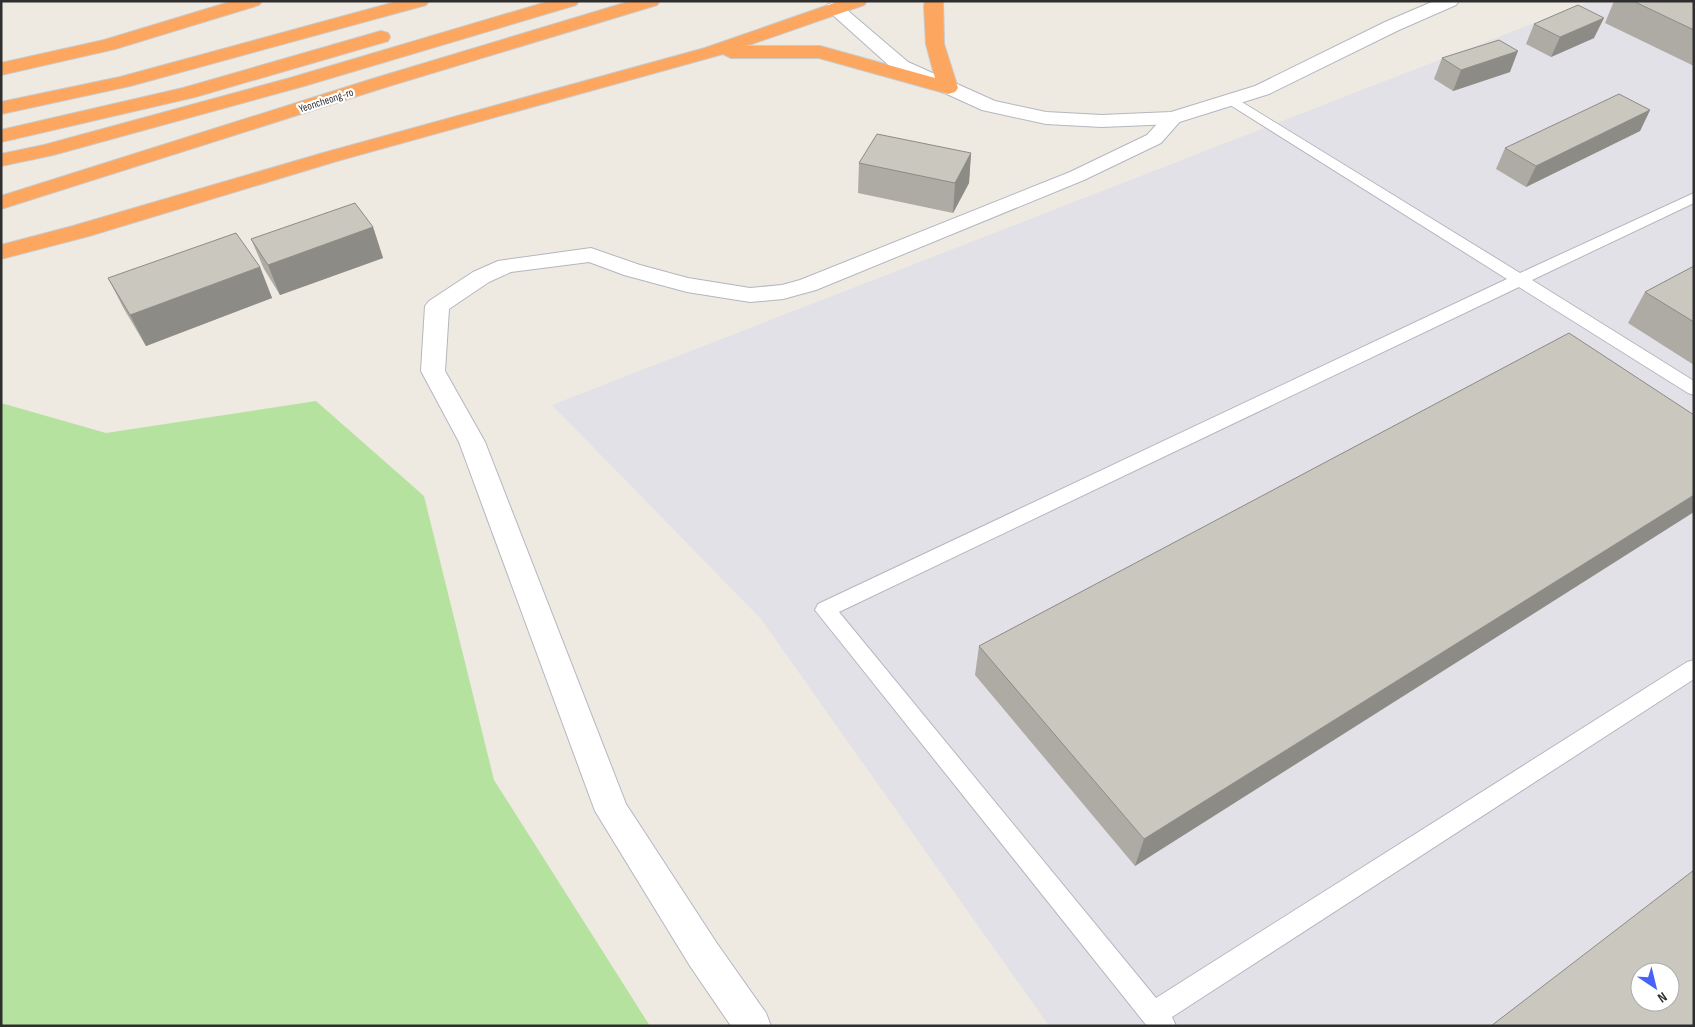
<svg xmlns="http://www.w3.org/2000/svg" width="1695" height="1027" font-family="'Sofia Sans Condensed',sans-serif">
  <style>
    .industrial { fill: #e3e1e8; fill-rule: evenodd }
    .green { fill: #b5e39f }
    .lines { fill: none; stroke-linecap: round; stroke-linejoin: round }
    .lane-casing { stroke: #b4b7c0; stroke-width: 2 }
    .street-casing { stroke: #b4b7c0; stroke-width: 2 }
    .secondary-casing { stroke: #b4b7c0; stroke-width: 2 }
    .highway-casing { stroke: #c9c9c9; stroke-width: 2 }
    .lane { fill: #fff; fill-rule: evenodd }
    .street { fill: #fff; fill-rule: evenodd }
    .secondary { fill: #fff; fill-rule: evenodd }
    .highway { fill: #fca65f; fill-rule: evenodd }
    .wall { fill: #aeaba4 }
    .shaded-wall { fill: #8d8b86 }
    .building { fill: #cac7bf; stroke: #8d8b86; fill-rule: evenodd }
    .labels { text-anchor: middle; stroke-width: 4.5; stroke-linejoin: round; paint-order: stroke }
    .far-street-label { font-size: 11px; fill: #2e2e2e; stroke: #fff }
  </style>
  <rect width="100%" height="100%" fill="#eee9e1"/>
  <path class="industrial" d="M1591,1H1694V1026H1049L761,619L552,405ZM1640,972H1670V1002H1640Z"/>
  <polygon class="green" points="316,401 424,496 494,780 650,1026 1,1026 1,403 106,433"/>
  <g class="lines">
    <g class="lane-casing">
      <polygon id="lane" points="1232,96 1520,273 1694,193 1694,203 1532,280 1694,381 1694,395 1688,393 1519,287 839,612 1156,998 1687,662 1694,660 1694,679 1172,1017 1176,1026 1147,1026 815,610 818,604 1507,279 1227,103 1225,100 1227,97"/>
    </g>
    <g class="street-casing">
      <polygon id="street" points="1173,112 1180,114 1183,118 1161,143 1084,180 816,290 783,299 750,302 687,292 624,275 589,262 511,272 489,282 449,309 445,371 485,442 626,804 716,942 766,1013 771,1026 731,1026 690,966 595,811 459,442 421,371 425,306 429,301 473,272 498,261 591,248 640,265 688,278 750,288 782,285 800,280 1070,172 1147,135 1166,114"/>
    </g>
    <g class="secondary-casing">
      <polygon id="secondary" points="1434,1 1459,1 1456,5 1399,30 1269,94 1173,124 1102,127 1046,124 982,110 894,70 825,8 828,4 834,3 840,4 908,62 995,101 1046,112 1102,115 1171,112 1255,86 1385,22"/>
    </g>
    <g class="highway-casing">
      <g id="highway">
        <polygon points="233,1 262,1 259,5 115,49 1,75 1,63 104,40"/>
        <polygon points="399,1 429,1 426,5 130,86 1,114 1,102 120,77"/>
        <polygon points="550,1 579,1 576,5 304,86 53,155 1,166 1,154 44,145 290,78"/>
        <polygon points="631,1 660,1 657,5 386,87 1,209 1,196 372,79"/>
        <polygon points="840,1 867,1 864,5 746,46 820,46 935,78 926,44 924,6 925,1 943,1 944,44 958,88 955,92 948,94 941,92 819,58 731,58 723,54 337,161 89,236 1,259 1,245 73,226 323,153 705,48"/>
        <polygon points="381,31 388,33 390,37 388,41 195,97 1,142 1,130 183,88"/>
      </g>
    </g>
    <use href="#lane" class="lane"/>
    <use href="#street" class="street"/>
    <use href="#secondary" class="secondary"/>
    <use href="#highway" class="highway"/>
  </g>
  <g class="wall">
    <polygon points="1614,1 1694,1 1694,66 1605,23"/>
    <polygon points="1534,24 1594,38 1551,57 1526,44"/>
    <polygon points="1442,58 1510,72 1453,91 1434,79"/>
    <polygon points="1650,110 1640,131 1526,187 1496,169 1505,148"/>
    <polygon points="971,153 969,183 953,213 858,193 859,163"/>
    <polygon points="373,227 383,258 280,295 264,269 251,239"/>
    <polygon points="1694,266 1694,365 1628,323 1645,292"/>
    <polygon points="260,267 272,298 146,346 124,309 108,278"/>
    <polygon points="1694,415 1135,866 975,675 979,646"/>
  </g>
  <g class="shaded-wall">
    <polygon points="1604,18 1594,38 1551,57 1560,37"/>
    <polygon points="1518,51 1510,72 1453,91 1461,70"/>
    <polygon points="1650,110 1640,131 1526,187 1536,166"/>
    <polygon points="971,153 969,183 953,213 955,183"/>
    <polygon points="373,227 383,258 280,295 268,265"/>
    <polygon points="260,267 272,298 146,346 130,315"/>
    <polygon points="1694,495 1694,512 1135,866 1144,839"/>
  </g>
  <g class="building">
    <polygon points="1633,1 1694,1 1694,30"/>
    <polygon points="1578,5 1604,18 1560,37 1534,24"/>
    <polygon points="1499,40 1518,51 1461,70 1442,58"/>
    <polygon points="1619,94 1650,110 1536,166 1505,148"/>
    <polygon points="877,134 971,153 955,183 859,163"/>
    <polygon points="355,203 373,227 268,265 251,239"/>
    <polygon points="236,233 260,267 130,315 108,278"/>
    <polygon points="1694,266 1694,322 1645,292"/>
    <polygon points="1569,333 1694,415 1694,495 1144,839 979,646"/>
    <path d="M1694,870V1026H1491ZM1640,972H1670V1002H1640Z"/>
  </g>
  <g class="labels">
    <g class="far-street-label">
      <text transform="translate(326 100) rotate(-18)" y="4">Yeoncheong-ro</text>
    </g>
  </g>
  <rect width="1695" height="1027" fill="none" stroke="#2e2e2e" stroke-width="5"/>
  <g transform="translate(1655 987) rotate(145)"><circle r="24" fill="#ffffff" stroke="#ababab"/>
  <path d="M0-4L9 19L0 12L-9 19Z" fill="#4563f7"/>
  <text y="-8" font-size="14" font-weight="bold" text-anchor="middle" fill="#2e2e2e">N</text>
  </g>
</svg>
